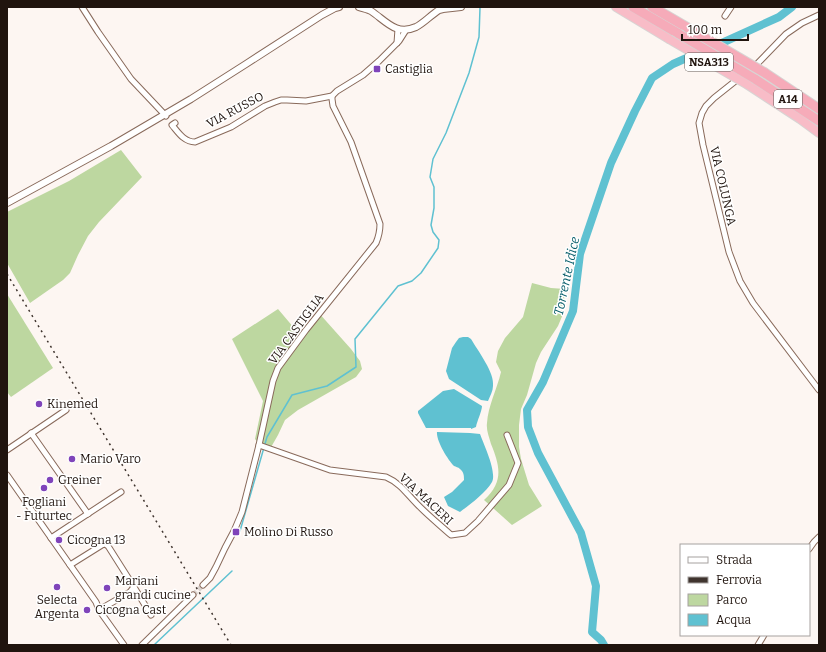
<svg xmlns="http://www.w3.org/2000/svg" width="826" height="652" font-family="Bitter,serif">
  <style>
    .green { fill: #bdd7a0 }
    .water { fill: #5fc1d1 }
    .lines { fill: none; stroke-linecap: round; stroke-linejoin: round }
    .stream { stroke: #5fc1d1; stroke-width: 1.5 }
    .river { stroke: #5fc1d1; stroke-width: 8 }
    .minor-tunnel { stroke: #dcd4d0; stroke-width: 5; stroke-dasharray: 5 2.5; stroke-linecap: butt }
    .minor-casing { stroke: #896a5b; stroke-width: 7 }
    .tertiary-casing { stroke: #896a5b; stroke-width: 8 }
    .trunk-casing { stroke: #d7d5d4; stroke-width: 10 }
    .motorway-casing { stroke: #d7d5d4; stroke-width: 11 }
    .minor { stroke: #fff; stroke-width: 5 }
    .tertiary { stroke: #fff; stroke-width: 6 }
    .trunk { stroke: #f8bcc7; stroke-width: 8 }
    .motorway { stroke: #f6abb9; stroke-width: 9 }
    .rail { stroke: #3f342e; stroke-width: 1.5; stroke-dasharray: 2 4; stroke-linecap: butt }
    .trunk-bridge-casing { stroke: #d7d5d4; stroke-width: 10; stroke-linecap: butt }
    .motorway-bridge-casing { stroke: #d7d5d4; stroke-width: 11; stroke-linecap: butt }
    .trunk-bridge { stroke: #f8bcc7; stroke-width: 8 }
    .motorway-bridge { stroke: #f6abb9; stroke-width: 9 }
    .poi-dot { fill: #7f44ba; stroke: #fff; stroke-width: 1.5 }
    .labels { text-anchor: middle; stroke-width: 3; stroke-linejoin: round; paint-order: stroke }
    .shield { fill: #fff; stroke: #635a56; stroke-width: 1 }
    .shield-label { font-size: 11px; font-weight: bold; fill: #20140e }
    .poi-label { font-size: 12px; fill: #20140e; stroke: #fff; text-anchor: start }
    .street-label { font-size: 12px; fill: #20140e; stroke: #fff }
    .water-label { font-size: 13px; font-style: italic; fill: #0b606c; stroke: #fff }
  </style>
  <rect width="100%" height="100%" fill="#fdf6f2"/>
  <g class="green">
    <polygon points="121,150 142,177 99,222 88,236 78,255 70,273 63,280 30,303 7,263 7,212 69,181"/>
    <path d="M532,283L551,288L565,289L563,314L558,326L541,352L536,363L527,395L521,409L519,425V447L521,459L529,485L542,506L512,525L484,500C504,482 500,466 491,444C489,437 486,430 487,423C488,406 497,389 501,372L496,362L498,351L505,338L523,317Z"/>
    <polygon points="7,294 53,368 11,397 7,392"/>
    <polygon points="278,309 300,335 318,312 351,349 360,361 362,369 356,377 298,410 285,420 278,435 270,449 261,446 255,439 263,401 232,339"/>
  </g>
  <g class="water">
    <path d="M463,337H468L471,339C478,351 495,373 493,386C493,391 490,396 488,401L481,400L478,398L449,379L446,371L452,348L456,342L459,338Z"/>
    <path d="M454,389L482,406C482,411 477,421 476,427L471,429V428H426L418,413V411L443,391Z"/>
    <path d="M437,432L470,433L480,434C484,445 497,472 492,482C486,493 469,505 460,512L448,506L444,497L452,492L464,480C464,476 464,472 460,469C458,467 456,467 454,466C448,460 436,441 437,432Z"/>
  </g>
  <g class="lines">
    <g class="stream">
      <polyline points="240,531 267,437 292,395 327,386 356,367 355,339 398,286 412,281 421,273 438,248 439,240 433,232 431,225 434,208 434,187 430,177 433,159 446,133 469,73 479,37 480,8"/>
      <polyline points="154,645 232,571"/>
    </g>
    <g class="river">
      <polyline points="713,47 779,17 792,7"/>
      <polyline points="604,645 601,640 592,632 596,586 581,533 538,453 528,427 527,410 543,382 573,311 580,254 611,163 635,111 652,78 673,64 700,52"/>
    </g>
    <polyline class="minor-tunnel" points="193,595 203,585"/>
    <g class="minor-casing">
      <g id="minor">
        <polyline points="82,7 98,32 131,79 166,116"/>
        <polyline points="819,15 802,23 786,34 758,63 714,98 706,106 702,113 699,123 703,145 729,252 740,281 753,303 819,390"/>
        <polyline points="725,16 731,7"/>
        <polyline points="397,43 398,29"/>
        <path d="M175,123L172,125C178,132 184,142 195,142L231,127L265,106L275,102L281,100H287L306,101L332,96L337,91L363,75L379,61L399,41L406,30"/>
        <polyline points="31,433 88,514"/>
        <path d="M259,445L330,470L386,477C402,484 408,496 421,508C430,517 441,526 451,535L465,533L478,521L509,485L518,463L507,435"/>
        <polyline points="7,450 66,410"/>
        <polyline points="7,475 96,602 99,610 124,645"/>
        <polyline points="51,538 121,492"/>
        <polyline points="809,549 814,542 819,537"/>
        <polyline points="70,565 102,545 105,544 108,546 134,587 130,592 99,610"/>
        <path d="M203,585L210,578L216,567L225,548L234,531L242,512L259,445L273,381L278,368L306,330L376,243C379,236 380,232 380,224L351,142L333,106L332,99V96"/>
        <polyline points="134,587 151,615"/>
        <polyline points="142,645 193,595"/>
        <polyline points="758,645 764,635"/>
      </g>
    </g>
    <g class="tertiary-casing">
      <g id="tertiary">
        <path d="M359,7C363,8 367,9 371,11C386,21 396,36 416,27C424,23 431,15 439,10L443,9L461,7"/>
        <polyline points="7,203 111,146 191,99 246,64 322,15 335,8 339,7"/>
      </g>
    </g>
    <g class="trunk-casing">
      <g id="trunk">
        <polyline points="616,7 669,39"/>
        <polyline points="748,85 800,119 819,133"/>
      </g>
    </g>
    <g class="motorway-casing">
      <g id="motorway">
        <polyline points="633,7 679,34"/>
        <polyline points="652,7 688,28"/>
        <polyline points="765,73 819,109"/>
        <polyline points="755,79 819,121"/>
      </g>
    </g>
    <use href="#minor" class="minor"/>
    <use href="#tertiary" class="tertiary"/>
    <use href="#trunk" class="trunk"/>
    <use href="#motorway" class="motorway"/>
    <polyline class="rail" points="7,274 231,645"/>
    <g class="trunk-bridge-casing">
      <polyline id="trunk-bridge" points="669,39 748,85"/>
    </g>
    <g class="motorway-bridge-casing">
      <g id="motorway-bridge">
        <polyline points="688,28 765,73"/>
        <polyline points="679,34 755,79"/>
      </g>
    </g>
    <use href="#trunk-bridge" class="trunk-bridge"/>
    <use href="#motorway-bridge" class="motorway-bridge"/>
  </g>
  <g class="poi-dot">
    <rect x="373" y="65" width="8" height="8" rx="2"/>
    <circle cx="39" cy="404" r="4"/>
    <circle cx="72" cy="459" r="4"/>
    <circle cx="50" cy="480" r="4"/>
    <circle cx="44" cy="488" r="4"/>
    <rect x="232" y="528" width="8" height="8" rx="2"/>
    <circle cx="59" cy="540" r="4"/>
    <circle cx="57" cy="587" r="4"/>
    <circle cx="107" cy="588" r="4"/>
    <circle cx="87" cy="610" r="4"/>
  </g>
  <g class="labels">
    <g class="shield">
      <rect x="685" y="53" width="48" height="18" rx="3"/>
      <rect x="774" y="90" width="28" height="18" rx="3"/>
    </g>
    <g class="shield-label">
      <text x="709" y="66">NSA313</text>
      <text x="788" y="103">A14</text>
    </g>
    <g class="poi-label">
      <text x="385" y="73">Castiglia</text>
      <text x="47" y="408">Kinemed</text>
      <text x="80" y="463">Mario Varo</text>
      <text x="58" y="484">Greiner</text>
      <text x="44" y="506" text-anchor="middle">Fogliani<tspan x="44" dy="14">- Futurtec</tspan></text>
      <text x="244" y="536">Molino Di Russo</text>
      <text x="67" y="544">Cicogna 13</text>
      <text x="115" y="585">Mariani<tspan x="115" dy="14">grandi cucine</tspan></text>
      <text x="57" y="604" text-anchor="middle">Selecta<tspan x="57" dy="14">Argenta</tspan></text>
      <text x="95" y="614">Cicogna Cast</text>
    </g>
    <g class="street-label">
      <text transform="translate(235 110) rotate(-28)" y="4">VIA RUSSO</text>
      <text transform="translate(723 186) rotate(77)" y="4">VIA COLUNGA</text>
      <text transform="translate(296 329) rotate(-54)" y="4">VIA CASTIGLIA</text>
      <text transform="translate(426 499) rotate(43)" y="4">VIA MACERI</text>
    </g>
    <g class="water-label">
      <text transform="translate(566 276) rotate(-78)" y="5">Torrente Idice</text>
    </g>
  </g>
  <rect width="826" height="652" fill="none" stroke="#20140e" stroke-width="16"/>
  <rect x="680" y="544" width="130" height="92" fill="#ffffff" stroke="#a6a19f"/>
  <rect x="688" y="557" width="20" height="6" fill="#ffffff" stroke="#a6a19f"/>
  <text x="716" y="564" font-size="12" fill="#20140e">Strada</text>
  <rect x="688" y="577" width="20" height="6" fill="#3f342e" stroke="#a6a19f"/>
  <text x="716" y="584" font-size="12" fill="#20140e">Ferrovia</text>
  <rect x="688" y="594" width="20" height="12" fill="#bdd7a0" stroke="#a6a19f"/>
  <text x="716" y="604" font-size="12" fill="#20140e">Parco</text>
  <rect x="688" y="614" width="20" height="12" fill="#5fc1d1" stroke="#a6a19f"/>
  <text x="716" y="624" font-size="12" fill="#20140e">Acqua</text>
  <path d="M682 34v6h66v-6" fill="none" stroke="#20140e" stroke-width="2"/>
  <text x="688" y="34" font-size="12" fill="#20140e" stroke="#ffffff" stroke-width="3" paint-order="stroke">100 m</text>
</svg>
